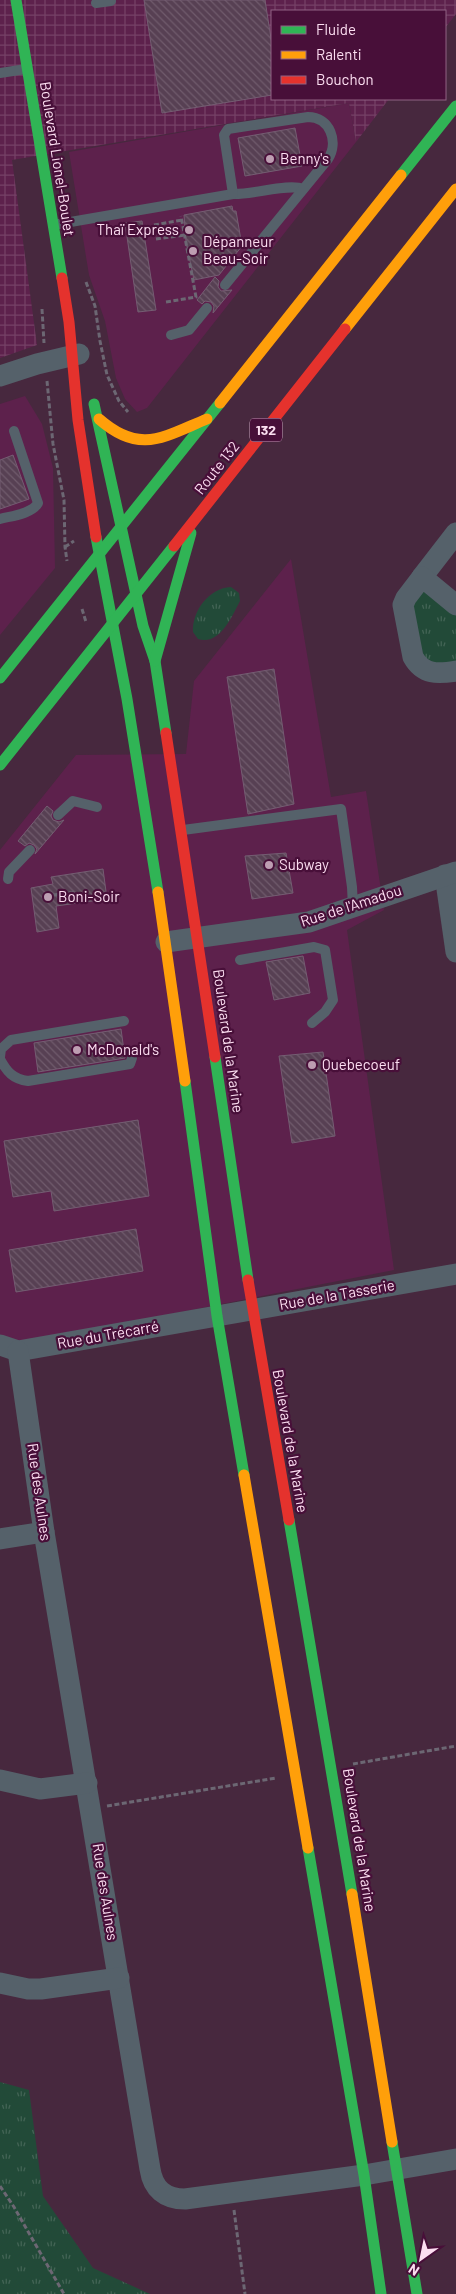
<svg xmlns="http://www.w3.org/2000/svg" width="456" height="2294" font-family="Barlow,sans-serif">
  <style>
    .built { fill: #5d214c }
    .industrial { fill: url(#industrial-grid) }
    .grass { fill: url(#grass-tufts) }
    .building { fill: url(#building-back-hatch); stroke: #745d72 }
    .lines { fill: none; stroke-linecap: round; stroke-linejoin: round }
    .path { stroke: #6c6773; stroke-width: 3; stroke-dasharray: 5 2.5; stroke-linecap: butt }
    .lane { stroke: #55616a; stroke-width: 10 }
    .street { stroke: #55616a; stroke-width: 21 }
    .fast { stroke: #30b455; stroke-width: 11 }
    .slow { stroke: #ff9f0a; stroke-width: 11 }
    .jam { stroke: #e5322d; stroke-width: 11 }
    .poi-dot { fill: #bd9eb2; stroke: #480f39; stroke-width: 2 }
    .labels { text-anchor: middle; stroke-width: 4.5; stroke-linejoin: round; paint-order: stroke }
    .shield { fill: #480f39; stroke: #c6a0ba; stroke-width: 1 }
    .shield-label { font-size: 14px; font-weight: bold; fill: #fcdef1 }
    .street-label { font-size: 15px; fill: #fcdef1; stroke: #480f39 }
    .poi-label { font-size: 15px; fill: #fcdef1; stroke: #480f39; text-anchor: start }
  </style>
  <defs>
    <pattern id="industrial-grid" width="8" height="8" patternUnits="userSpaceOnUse" patternTransform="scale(1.25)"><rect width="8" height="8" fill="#5d214c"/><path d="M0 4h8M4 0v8" fill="none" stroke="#754166"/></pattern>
    <pattern id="grass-tufts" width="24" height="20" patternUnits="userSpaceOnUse" patternTransform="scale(1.25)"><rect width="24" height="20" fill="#224a38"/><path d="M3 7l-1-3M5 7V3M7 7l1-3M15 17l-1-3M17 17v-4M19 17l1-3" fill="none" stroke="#436455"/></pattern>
    <pattern id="building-back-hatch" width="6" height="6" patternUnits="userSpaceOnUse" patternTransform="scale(1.25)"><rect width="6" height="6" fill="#574053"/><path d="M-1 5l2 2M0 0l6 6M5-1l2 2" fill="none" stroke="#705b6c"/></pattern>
  </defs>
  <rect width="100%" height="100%" fill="#47283e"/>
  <g class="built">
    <polygon points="349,103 356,142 147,408 137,412 125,399 116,378 105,321 89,275 69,152"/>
    <polygon points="25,396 42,424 53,468 55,568 0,635 0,404"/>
    <polygon points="291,559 331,797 366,791 384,910 347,930 394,1270 24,1343 0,1336 0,850 76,755 186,754 194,681"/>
  </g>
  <polygon class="industrial" points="0,0 456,0 456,14 445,28 445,11 272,11 272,99 389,99 356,142 349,103 12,160 37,345 0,358"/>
  <g class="grass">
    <polygon points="422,577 456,605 456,671 428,671 406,598"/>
    <path d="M231,587L239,593L240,601C232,616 220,646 198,639L193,632C192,611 209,588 231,587Z"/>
    <polygon points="0,2082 29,2090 43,2196 93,2268 150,2294 0,2294"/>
  </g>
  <g class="building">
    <polygon points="144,0 265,0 272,45 272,95 162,113"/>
    <polygon points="295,128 302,166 245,176 238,138"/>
    <polygon points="232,206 233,211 236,211 242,246 219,275 194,280 186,242 184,215"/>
    <polygon points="142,221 156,310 138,312 125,223"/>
    <polygon points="215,277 219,281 218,287 221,291 232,290 213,313 214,306 211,302 205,301 202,304 197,300"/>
    <polygon points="13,455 29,499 0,509 0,460"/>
    <polygon points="274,669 294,804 248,814 227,677"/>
    <polygon points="47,806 53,811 51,816 53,820 59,822 64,820 35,854 37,849 34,845 29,843 25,846 18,841"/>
    <polygon points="286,853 293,893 252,899 245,856"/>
    <polygon points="103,869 107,899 56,906 59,928 37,932 31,888 53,884 51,877"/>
    <polygon points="303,956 310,993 274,1000 266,962"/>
    <polygon points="121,1029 125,1058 38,1072 34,1043"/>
    <polygon points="323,1052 335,1136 292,1143 279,1056"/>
    <polygon points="138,1120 149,1196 54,1211 51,1191 13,1197 4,1141"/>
    <polygon points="136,1229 143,1271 16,1292 9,1250"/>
  </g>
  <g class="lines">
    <g class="path">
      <polyline points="154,225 182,220"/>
      <polyline points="156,239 185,235"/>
      <polyline points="86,282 95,306 100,341 107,375 119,401 128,412"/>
      <polyline points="166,302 196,297 181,216"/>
      <polyline points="42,309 44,343"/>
      <polyline points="47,381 53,444 64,500 65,547 67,561"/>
      <polyline points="65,547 74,541"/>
      <polyline points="82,609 86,622"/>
      <polyline points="54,895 76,892"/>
      <polyline points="353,1764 456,1746"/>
      <polyline points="107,1806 276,1778"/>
      <polyline points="0,2186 14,2207 64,2294"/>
      <polyline points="234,2210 245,2294"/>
    </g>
    <g class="lane">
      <polyline points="96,3 111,1"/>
      <polyline points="0,73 26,69"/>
      <path d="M53,225L233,194C252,195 289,183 303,189"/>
      <path d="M225,285L328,159C339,142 330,117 308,117L228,129L224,135L233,194"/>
      <polyline points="171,335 189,330 207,308"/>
      <path d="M0,519C11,516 32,514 38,503L14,431"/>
      <polyline points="58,815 73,801 97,807"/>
      <polyline points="183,830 341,809 352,887 353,907"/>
      <polyline points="8,879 9,872 30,850"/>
      <polyline points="240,960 314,947 325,950 333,1000 325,1012 312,1023"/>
      <polyline points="0,1057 1,1049 11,1040 124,1021"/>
      <path d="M0,1059C7,1072 13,1079 28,1081L130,1064L132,1058"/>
    </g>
    <g class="street">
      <polyline points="0,376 37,364 79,354"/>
      <polyline points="422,577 456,533"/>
      <path d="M456,605L422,577L406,598L403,605L413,657C423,675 438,674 456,671"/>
      <polyline points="445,875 456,952"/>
      <polyline points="166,942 309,922 456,872"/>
      <polyline points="0,1345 18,1351 456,1274"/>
      <path d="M18,1351L44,1532L150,2169C153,2189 165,2199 185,2199L364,2175L456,2159"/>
      <polyline points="0,1539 44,1532"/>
      <polyline points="0,1780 40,1789 87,1783"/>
      <polyline points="0,1983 28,1989 41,1989 119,1978"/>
    </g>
    <g class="fast">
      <polyline points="16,0 62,278"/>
      <polyline points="401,175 456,106"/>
      <polyline points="94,404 143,626 155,661 166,733"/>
      <polyline points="96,537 127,699 158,892"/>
      <polyline points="155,661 191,533"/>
      <polyline points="0,678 220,403"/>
      <polyline points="0,765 174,546"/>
      <polyline points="215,1057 248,1280"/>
      <polyline points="185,1081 217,1316 244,1475"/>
      <polyline points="289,1520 352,1894"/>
      <polyline points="308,1848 364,2175 381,2294"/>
      <polyline points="392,2142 417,2294"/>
    </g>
    <g class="slow">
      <polyline points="345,329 456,189"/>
      <polyline points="220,403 401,175"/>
      <path d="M99,419C140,455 163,437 207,419"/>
      <polyline points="158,892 185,1081"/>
      <polyline points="244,1475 308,1848"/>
      <polyline points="352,1894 392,2142"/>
    </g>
    <g class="jam">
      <polyline points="62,278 69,322 78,420 96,537"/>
      <polyline points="174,546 345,329"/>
      <polyline points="166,733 215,1057"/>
      <polyline points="248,1280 289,1520"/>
    </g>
  </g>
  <g class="poi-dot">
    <circle cx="270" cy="159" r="5"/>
    <circle cx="189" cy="230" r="5"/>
    <circle cx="193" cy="251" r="5"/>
    <circle cx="269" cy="865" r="5"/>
    <circle cx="48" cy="897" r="5"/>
    <circle cx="77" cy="1050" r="5"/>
    <circle cx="312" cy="1065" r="5"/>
  </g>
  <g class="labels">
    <rect class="shield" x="250" y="418.5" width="32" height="23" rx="4"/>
    <g class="shield-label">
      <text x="266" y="435">132</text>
    </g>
    <g class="street-label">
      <text transform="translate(57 159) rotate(81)" y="5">Boulevard Lionel-Boulet</text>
      <text transform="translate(217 468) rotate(-52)" y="5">Route 132</text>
      <text transform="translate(351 906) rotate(-18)" y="5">Rue de l'Amadou</text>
      <text transform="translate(228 1041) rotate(82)" y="5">Boulevard de la Marine</text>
      <text transform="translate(337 1295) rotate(-10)" y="5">Rue de la Tasserie</text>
      <text transform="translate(108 1335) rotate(-10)" y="5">Rue du Trécarré</text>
      <text transform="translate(290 1441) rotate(80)" y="5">Boulevard de la Marine</text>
      <text transform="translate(39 1492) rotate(82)" y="5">Rue des Aulnes</text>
      <text transform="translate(359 1840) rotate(81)" y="5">Boulevard de la Marine</text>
      <text transform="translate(105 1892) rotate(81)" y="5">Rue des Aulnes</text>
    </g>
    <g class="poi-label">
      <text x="280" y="164">Benny's</text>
      <text x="179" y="235" text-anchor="end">Thaï Express</text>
      <text x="203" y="247">Dépanneur<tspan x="203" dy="17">Beau-Soir</tspan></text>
      <text x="279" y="870">Subway</text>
      <text x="58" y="902">Boni-Soir</text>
      <text x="87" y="1055">McDonald's</text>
      <text x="322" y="1070">Quebecoeuf</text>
    </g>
  </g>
  <rect x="271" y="10" width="175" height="90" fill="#480f39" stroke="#906283"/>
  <rect x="281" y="26" width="25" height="8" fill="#30b455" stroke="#906283"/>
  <text x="316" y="35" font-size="15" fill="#fcdef1">Fluide</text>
  <rect x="281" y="51" width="25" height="8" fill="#ff9f0a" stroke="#906283"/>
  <text x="316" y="60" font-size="15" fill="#fcdef1">Ralenti</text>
  <rect x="281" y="76" width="25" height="8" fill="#e5322d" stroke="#906283"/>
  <text x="316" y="85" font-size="15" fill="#fcdef1">Bouchon</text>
  <g transform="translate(421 2259) rotate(213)" stroke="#480f39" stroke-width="4" paint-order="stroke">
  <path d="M0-4L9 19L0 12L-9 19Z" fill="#fcdef1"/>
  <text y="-8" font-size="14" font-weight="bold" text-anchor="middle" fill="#fcdef1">N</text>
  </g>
</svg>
